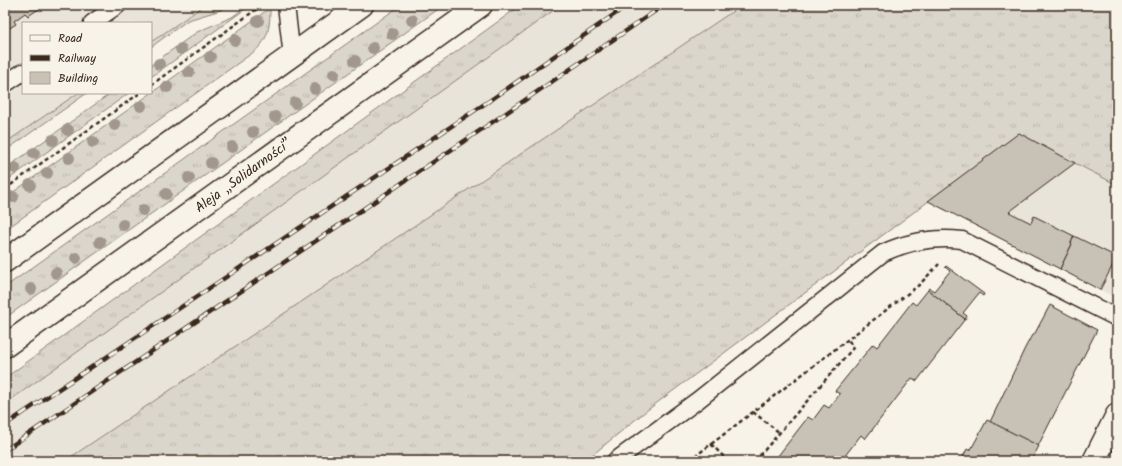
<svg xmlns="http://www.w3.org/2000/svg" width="1122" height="466" font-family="Kalam,sans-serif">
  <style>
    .built { fill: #e9e4d9 }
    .grass { fill: url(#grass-tufts); stroke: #8b8074 }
    .building { fill: #c8c1b6; stroke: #3b2a1e }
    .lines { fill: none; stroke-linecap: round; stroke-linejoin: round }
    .lane-casing { stroke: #3b2a1e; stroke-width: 19 }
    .secondary-casing { stroke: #3b2a1e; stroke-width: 25 }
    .path { stroke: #3b2a1e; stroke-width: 2.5; stroke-dasharray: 4 3; stroke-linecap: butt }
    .lane { stroke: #f7f3e8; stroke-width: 16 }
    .secondary { stroke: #f7f3e8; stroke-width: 22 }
    .rail-casing { stroke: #3b2a1e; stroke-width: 4.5 }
    .rail { stroke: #f7f3e8; stroke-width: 3; stroke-dasharray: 9; stroke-linecap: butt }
    .tree { fill: #a1978c }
    .labels { text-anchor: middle; stroke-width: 3; stroke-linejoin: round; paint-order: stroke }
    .street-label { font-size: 14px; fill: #3b2a1e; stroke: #f7f3e8 }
  </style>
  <defs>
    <pattern id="grass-tufts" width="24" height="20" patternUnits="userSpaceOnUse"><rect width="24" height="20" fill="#dbd6cb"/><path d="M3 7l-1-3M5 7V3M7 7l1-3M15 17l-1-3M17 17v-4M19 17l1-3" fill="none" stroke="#bdb8ae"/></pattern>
  </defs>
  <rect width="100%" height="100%" fill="#f7f3e8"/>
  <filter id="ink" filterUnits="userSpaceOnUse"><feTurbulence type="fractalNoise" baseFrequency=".025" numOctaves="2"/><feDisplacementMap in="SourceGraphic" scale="8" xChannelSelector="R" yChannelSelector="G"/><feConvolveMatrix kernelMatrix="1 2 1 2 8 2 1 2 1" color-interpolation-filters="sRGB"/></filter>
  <g filter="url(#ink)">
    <g class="built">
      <polygon points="5,5 205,5 151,42 151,23 23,23 23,93 77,93 5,143"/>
      <polygon points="561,5 742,5 65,461 5,461 5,404"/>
      <polygon points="1019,133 1117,185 1116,298 928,201"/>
    </g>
    <g class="grass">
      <polygon points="205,5 227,5 221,10 188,20 151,47 151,42"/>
      <polygon points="248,5 251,5 151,77 151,65 197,32 232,17"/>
      <polygon points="401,5 444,5 5,318 5,287"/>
      <polygon points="521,5 561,5 5,404 5,378"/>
      <polygon points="742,5 1117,5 1117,185 1019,134 646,411 585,461 65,461"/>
      <path d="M270,8C270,25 269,39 255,51L5,230V198Z"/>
      <polygon points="78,93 87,93 5,151 5,143"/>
      <polygon points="111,93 129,93 5,182 5,169"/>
    </g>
    <g class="building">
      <polygon points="5,5 45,5 28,16 25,13 14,21 16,24 5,31"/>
      <polygon points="1019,133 1075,163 1009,212 1031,223 1034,216 1074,236 1071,243 1072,244 1060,269 928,201"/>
      <polygon points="1074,236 1117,257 1100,290 1060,269 1072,244 1071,243"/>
      <polygon points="946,266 984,294 983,296 979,293 963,313 967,316 965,319 928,290 929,288 934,291 950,271 945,267"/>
      <polygon points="928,290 965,319 917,381 912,378 865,439 861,435 841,461 774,461 808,417 813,420 824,405 829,408 840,394 835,391 873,344 877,347 912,302 916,305"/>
      <polygon points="1050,305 1097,330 1038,446 990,422 1025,348 1032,335 1034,335"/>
      <polygon points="987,420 1039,446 1031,461 961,461 967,449 970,451"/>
    </g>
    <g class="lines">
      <g class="lane-casing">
        <g id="lane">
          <polyline points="286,5 292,57"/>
          <polyline points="92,23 118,5"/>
          <polyline points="5,84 23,72"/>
          <path d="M615,461L698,400L883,253C909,241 934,237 962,240L1117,318"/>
        </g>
      </g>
      <g class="secondary-casing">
        <g id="secondary">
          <polyline points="5,261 362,5"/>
          <polyline points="5,346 481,5"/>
          <polyline points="1094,461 1117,415"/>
        </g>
      </g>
      <g class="path">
        <polyline points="151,85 261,6"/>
        <polyline points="5,189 140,93"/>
        <polyline points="753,412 780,433"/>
        <polyline points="711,444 728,461"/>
        <polyline points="689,461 919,285 939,264"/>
        <polyline points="755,461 853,348 848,339"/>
      </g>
      <use href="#lane" class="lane"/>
      <use href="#secondary" class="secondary"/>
      <g class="rail-casing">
        <g id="rail">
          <polyline points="5,425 495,97 628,5"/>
          <polyline points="5,450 506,113 664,5"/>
        </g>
      </g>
      <use href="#rail" class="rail"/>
    </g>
    <g class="tree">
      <circle cx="412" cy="20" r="6"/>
      <circle cx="258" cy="21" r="6"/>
      <circle cx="392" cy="34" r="6"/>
      <circle cx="235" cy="40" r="6"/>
      <circle cx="373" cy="48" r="6"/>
      <circle cx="181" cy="49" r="6"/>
      <circle cx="210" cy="57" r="6"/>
      <circle cx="355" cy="61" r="6"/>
      <circle cx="159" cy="64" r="6"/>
      <circle cx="189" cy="72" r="6"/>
      <circle cx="334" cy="74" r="6"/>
      <circle cx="167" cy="87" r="6"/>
      <circle cx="315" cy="89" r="6"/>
      <circle cx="295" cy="103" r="6"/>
      <circle cx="141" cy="106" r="6"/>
      <circle cx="275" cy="117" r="6"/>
      <circle cx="115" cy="125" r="6"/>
      <circle cx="68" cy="130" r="6"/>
      <circle cx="253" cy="132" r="6"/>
      <circle cx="53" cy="140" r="6"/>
      <circle cx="93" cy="142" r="6"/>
      <circle cx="232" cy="147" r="6"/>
      <circle cx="34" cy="153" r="6"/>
      <circle cx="69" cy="158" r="6"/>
      <circle cx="211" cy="163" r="6"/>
      <circle cx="15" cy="168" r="6"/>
      <circle cx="47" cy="173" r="6"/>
      <circle cx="189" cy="178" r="6"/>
      <circle cx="30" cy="185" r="6"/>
      <circle cx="166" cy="194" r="6"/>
      <circle cx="13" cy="197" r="6"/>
      <circle cx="143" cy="210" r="6"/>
      <circle cx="123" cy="225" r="6"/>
      <circle cx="100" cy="242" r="6"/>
      <circle cx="76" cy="258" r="6"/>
      <circle cx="56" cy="273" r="6"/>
      <circle cx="31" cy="289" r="6"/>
    </g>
  </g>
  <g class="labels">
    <g class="street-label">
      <text transform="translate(243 175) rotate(-36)" y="5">Aleja „Solidarności”</text>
    </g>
  </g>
  <rect width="1122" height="466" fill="none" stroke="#f7f3e8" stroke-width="20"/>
  <rect x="10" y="10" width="1102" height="446" fill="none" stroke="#3b2a1e" stroke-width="1.5" filter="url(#ink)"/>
  <rect x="22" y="22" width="130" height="72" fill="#f7f3e8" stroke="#aca397"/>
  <rect x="30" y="35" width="20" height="6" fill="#f7f3e8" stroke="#aca397"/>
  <text x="58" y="42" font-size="12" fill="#3b2a1e">Road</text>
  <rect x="30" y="55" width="20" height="6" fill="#3b2a1e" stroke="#aca397"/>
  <text x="58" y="62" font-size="12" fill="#3b2a1e">Railway</text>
  <rect x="30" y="72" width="20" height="12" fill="#c8c1b6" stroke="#aca397"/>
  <text x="58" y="82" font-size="12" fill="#3b2a1e">Building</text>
</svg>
